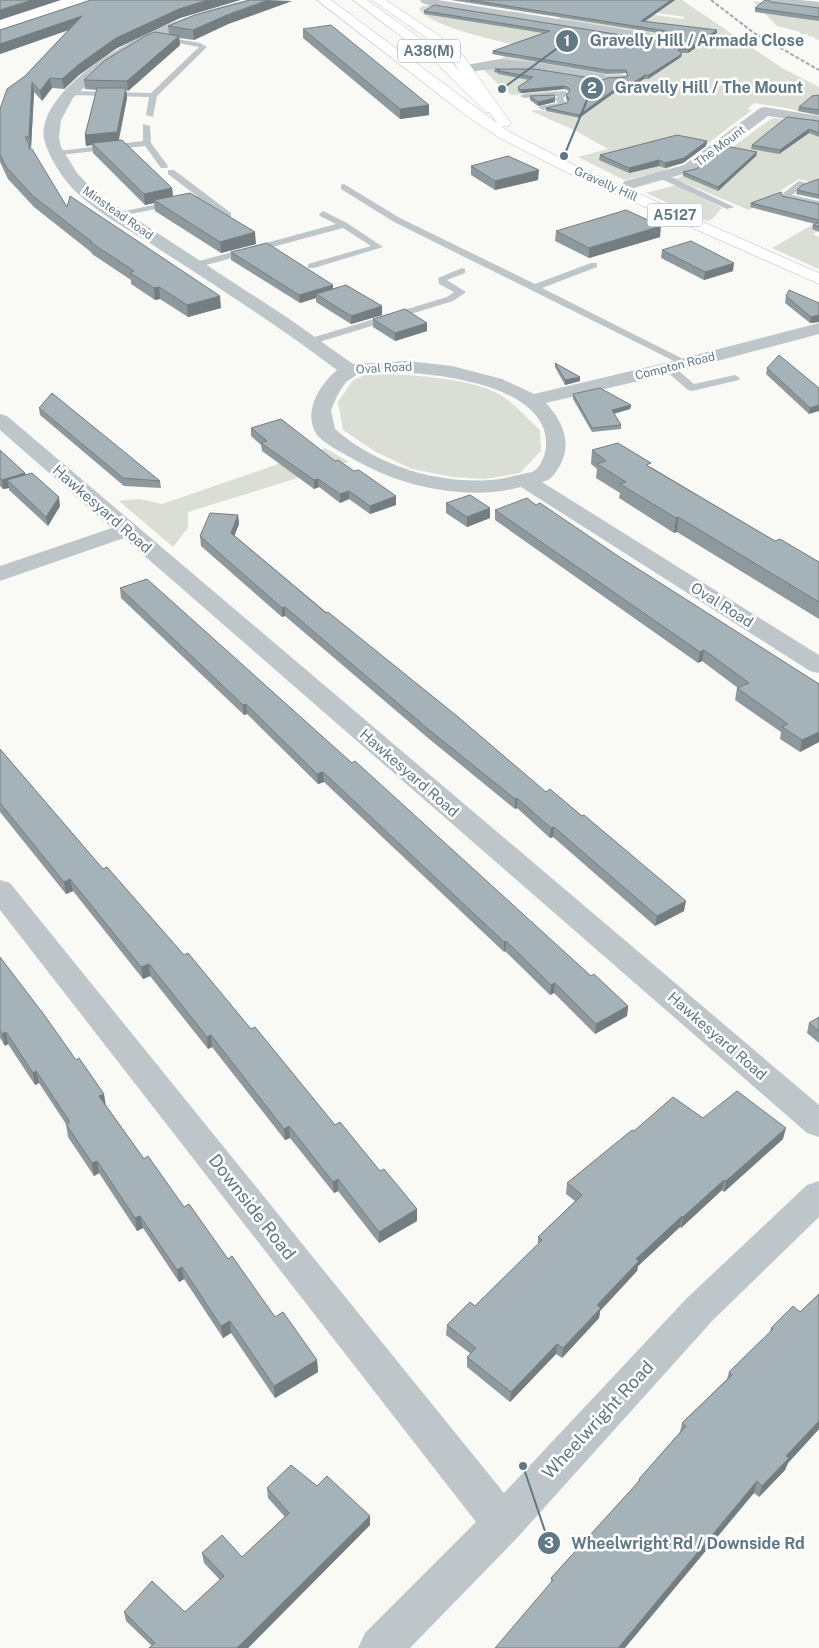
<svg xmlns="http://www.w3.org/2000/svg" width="819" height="1648" font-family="'Public Sans',sans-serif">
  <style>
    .green { fill: #daded5 }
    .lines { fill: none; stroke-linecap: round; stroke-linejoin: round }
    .primary-casing { stroke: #b3babe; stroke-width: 1 }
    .trunk-casing { stroke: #b3b9bc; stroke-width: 1 }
    .motorway-casing { stroke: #b3b9bc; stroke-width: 1 }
    .service { fill: #bfc6c9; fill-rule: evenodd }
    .minor { fill: #bfc6c9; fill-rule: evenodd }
    .tertiary { fill: #bfc6c9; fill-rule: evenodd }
    .primary { fill: #fff; fill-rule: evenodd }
    .trunk { fill: #fff; fill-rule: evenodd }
    .motorway { fill: #fff; fill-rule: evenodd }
    .rail { stroke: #a0abb0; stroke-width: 2; stroke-dasharray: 4 2; stroke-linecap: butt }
    .wall { fill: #8e999d }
    .shaded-wall { fill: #747d80 }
    .building { fill: #a5b2b7; stroke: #747d80 }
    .labels { text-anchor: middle; stroke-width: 5; stroke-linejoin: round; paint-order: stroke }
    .far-street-label { font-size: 12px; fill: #617984; stroke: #fff }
    .shield { fill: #fff; stroke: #90a1a9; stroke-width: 1 }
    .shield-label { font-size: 14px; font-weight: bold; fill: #617984 }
    .street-label { font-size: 15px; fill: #617984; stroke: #fff }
    .near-street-label { font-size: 18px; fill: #617984; stroke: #fff }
    .leader { fill: none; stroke: #617984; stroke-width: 2 }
    .callout-dot { fill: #617984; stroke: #fff; stroke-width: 2 }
    .mark-label { font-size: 15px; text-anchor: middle; font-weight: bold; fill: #fff }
    .callout-label { font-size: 16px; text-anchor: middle; font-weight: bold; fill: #617984; stroke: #fff; stroke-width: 5; stroke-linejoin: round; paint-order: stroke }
  </style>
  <rect width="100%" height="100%" fill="#f9f9f6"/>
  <g class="green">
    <path d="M576,0H682L782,68L819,87V116L786,108L754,103L747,109L752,110L683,162L660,172L624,180L578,157L608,149L574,130L531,111L538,110L577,118L621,88L630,89L644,79H647L653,75L630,69L621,75L611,76L520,61L499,60L520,46C495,40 431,27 419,9L423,6L430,5L671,46V36H657L556,20L579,4L683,19L685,17L575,1Z"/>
    <polygon points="753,1 819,10 819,40 815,39 815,37 808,36 808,34 801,34 800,32 777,26"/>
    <polygon points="490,67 572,80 556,91 511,95 504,88 508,85 502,88 483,69"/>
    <path d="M773,118L819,124V185L799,179L749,210L675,179C715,166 739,140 773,118Z"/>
    <polygon points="676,185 719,206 722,208 712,219 707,221 646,193"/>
    <polygon points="819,221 812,229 818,231 813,234 819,237 819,269 772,248"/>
    <path d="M368,374C403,374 473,377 502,396C516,405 528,419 540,430L541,451L520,473L485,479L453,477L412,469L376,452L343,430L338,402L353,380Z"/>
    <polygon points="325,448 349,462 188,512 188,528 173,547 119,501 140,499 162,504"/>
  </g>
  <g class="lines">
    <g class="primary-casing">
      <polygon id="primary" points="317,0 331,0 497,123 452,60 425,37 372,0 386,0 434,32 462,54 511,123 509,126 502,127 508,131 576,166 819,273 819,284 566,172 498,137 464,114"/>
    </g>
    <g class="trunk-casing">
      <polygon id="trunk" points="50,0 69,0 67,3 0,23 0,15"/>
    </g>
    <g class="motorway-casing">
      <g id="motorway">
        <polygon points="67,0 85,0 83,3 0,30 0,22"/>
        <polygon points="353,0 367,0 445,56 496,106 498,109 496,112 486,112 435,62"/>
      </g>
    </g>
    <g class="service">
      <polygon points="159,36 200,43 207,47 157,96 153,117 146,115 149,97 71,95 67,93 71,91 151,93 199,47 157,39 157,37"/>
      <polygon points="623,75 626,75 626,79 603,80 599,78 603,76"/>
      <polygon points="564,91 568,93 563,99 567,103 565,106 543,110 539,108 540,106 558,103 555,99 558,96 524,98 520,96 524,94"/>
      <polygon points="143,124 150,126 151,143 168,166 167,168 161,168 145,146 58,155 54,153 58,151 143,141"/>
      <polygon points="168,170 174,170 231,213 231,217 225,217 202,200 115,217 115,213 197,196 168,174"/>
      <polygon points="659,174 665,174 734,207 727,209 659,178"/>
      <polygon points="799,181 806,183 792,195 819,201 819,207 782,198 782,194"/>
      <polygon points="344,184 400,218 535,284 591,263 597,263 597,267 542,288 691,363 686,366 682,365 394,222 341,189 341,185"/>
      <polygon points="323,211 347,223 383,247 314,268 308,268 308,264 371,246 343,228 195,268 190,265 192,263 336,224 320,216 319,214"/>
      <polygon points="462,268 465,269 465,273 447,280 466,292 453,301 316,343 308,343 307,341 308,339 447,297 454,292 439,284 438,278"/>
      <polygon points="669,365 673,366 694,384 735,375 740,378 739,380 692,391 688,390 665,370 664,368 665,366"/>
    </g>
    <g class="minor">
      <path d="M247,0H268L266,3L195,23L147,43L124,56L104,69L73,98L61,120L59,138L61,147L77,173L96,193L288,318L353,364L407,361L452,366L502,379L534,394L665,363L819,323V334L676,372L546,403C563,422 573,444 559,467C554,475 551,480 542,482L819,655V673L810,671L521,487C495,494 469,494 442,490C407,485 377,473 346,455C337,450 326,444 318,436C301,414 320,384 337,370C280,327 219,288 159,249C131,230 99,215 75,191C63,179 48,156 44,139C40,115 63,90 80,76C128,36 187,14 247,0ZM386,372C429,372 551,383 546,447C545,456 540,469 532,472C517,475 504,479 490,480C436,484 376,465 335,429L331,410L338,394L346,382L358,374Z"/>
      <polygon points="420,0 438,0 665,36 671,40 665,44 442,9 422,3"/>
      <path d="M500,59L534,62L603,74L610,78L603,82C557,75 513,62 466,73L459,69L461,66Z"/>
      <polygon points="765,107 819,116 819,124 768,116 694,171 630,189 625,187 622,184 625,181 684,165 760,108"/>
      <polygon points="0,414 7,416 819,1105 819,1137 807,1133 124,538 0,581 0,566 112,528 0,430"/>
      <polygon points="0,880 10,883 504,1493 687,1298 807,1185 819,1181 819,1217 713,1320 517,1538 410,1648 358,1648 365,1633 476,1522 0,910"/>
    </g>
    <polygon class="tertiary" points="765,0 800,0 819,2 819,10 771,4"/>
    <use href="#primary" class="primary"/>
    <use href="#trunk" class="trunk"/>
    <use href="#motorway" class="motorway"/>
    <polyline class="rail" points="711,0 754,33 819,70"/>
  </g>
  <g class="wall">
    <polygon points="91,0 240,0 180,18 117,48 79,75 64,89 52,88 42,101 34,92 31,148 30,148 30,149 67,207 221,308 188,317 160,299 155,300 131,284 131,280 92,254 91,252 34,207 8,179 0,162 0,109 25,76 68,30 0,54 0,30"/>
    <polygon points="451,0 675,0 645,21 717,33 688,53 681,53 681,57 648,79 644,79 633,86 625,85 579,118 546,111 546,108 567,103 568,102 566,99 566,95 569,91 564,89 521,93 518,91 518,87 529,80 498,74 498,73 494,72 495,69 603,80 626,77 627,77 626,73 607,74 492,54 493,51 543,33 424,14 424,11 665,42 671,39 665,34"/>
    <polygon points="292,1 228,24 194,40 179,38 180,45 177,48 128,91 126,90 127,98 119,140 172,188 173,196 256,244 221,253 155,211 154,203 145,205 93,153 92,145 86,146 85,135 97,90 85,89 84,80 169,34 168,26"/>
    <polygon points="771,2 819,8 819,21 755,12 755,8"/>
    <polygon points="303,29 429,115 400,119 303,38"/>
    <polygon points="819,95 819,115 798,111 799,107"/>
    <polygon points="530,96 555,102 538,106 530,100"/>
    <polygon points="819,121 819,137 809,133 779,154 751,149 752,145"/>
    <polygon points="707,141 706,146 683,163 665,168 659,166 629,173 599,160 600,155"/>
    <polygon points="757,152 756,156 718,191 683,176 683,172"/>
    <polygon points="471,166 538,180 495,190 471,175"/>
    <polygon points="819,179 819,199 796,194 797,190"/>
    <polygon points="782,196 819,204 819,232 812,229 813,225 815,224 750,207 751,203"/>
    <polygon points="556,231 660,237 589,258 555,241"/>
    <polygon points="662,250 733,271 704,280 661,258"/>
    <polygon points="231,252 333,289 382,315 351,324 316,302 316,298 300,303 231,260"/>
    <polygon points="786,296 819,303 819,322 810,323 785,303"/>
    <polygon points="373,319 427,323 427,331 395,341 373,327"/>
    <polygon points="555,363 580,377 580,381 565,385 555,367"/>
    <polygon points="767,368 819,388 809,414 766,374"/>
    <polygon points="573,394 631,405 630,409 614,414 621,425 621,429 592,432 573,399"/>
    <polygon points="39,408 160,481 161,488 124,486 40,415"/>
    <polygon points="251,428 335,461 354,471 396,496 396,505 370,514 349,499 340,503 319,487 314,489 262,451 261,445 251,436"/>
    <polygon points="0,450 60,506 48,526 9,490 9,488 3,489 0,486"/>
    <polygon points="592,450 651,467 775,541 819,562 819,619 677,532 674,533 619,498 620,493 596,478 597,469 591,464"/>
    <polygon points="446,503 490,518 467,527 446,513"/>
    <polygon points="536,505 819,684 819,742 800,752 780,739 781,732 735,700 737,688 738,688 702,661 698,663 495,520 495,510"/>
    <polygon points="238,515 239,524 234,535 684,911 655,926 553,837 550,838 517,808 515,809 428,738 285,616 282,617 201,546 200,536"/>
    <polygon points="120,588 352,763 591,976 628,1006 627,1016 595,1034 554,993 550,995 505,951 504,952 324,782 318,784 247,714 244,715 121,598"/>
    <polygon points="0,749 103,869 184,955 251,1029 335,1125 417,1209 417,1221 379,1243 338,1191 334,1193 290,1138 285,1140 212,1047 208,1049 150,976 143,979 73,891 66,894 0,812"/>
    <polygon points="0,957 144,1159 228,1259 275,1317 317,1360 318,1372 275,1398 231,1333 223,1338 184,1279 179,1282 143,1228 137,1231 99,1173 94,1176 68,1137 66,1124 39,1083 35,1085 8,1044 5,1046 0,1038"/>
    <polygon points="819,1017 819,1043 807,1033 809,1023"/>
    <polygon points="703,1118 783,1139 724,1192 722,1190 681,1228 680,1227 638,1266 637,1271 600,1311 599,1318 562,1358 556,1354 510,1402 467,1367 467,1357 471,1354 446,1335 447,1325 475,1306 538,1244 538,1237 575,1201 566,1194 567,1183 634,1131"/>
    <polygon points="819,1294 819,1429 788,1463 785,1470 759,1497 754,1493 551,1583 551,1578 638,1483 639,1479 680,1432 682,1423 727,1379 729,1372 770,1332 771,1328 800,1312"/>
    <polygon points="317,1486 370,1516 370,1525 248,1648 149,1648 152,1646 126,1621 124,1612 185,1612 220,1580 204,1563 202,1553 242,1557 285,1517 268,1498 267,1488"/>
  </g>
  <g class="shaded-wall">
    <polygon points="32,0 61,0 0,20 0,10"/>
    <polygon points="208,0 240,0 180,18 117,48 79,75 64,89 62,79 78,65 116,38 179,9"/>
    <polygon points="268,0 292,1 228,24 194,40 193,30 227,15"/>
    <polygon points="671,0 675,0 641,24 641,21"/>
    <polygon points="82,16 83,25 0,54 0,44"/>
    <polygon points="717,30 717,33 688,53 688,49"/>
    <polygon points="179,36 180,45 128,91 127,81"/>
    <polygon points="682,54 681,57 648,79 649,75"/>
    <polygon points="645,75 644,79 633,86 633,83"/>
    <polygon points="50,78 52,88 42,101 40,91"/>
    <polygon points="32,82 34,92 31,148 29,137"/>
    <polygon points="625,82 625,85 579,118 579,115"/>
    <polygon points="564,86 564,89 521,93 521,90"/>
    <polygon points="126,88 127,98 118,142 92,143 92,145 86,146 85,135"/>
    <polygon points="555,98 555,102 538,106 538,102"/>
    <polygon points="429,105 429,115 400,119 400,109"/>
    <polygon points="809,129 809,133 779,154 780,150"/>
    <polygon points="707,141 706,146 683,163 665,168 665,163"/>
    <polygon points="757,152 756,156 718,191 718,187"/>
    <polygon points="659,160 659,166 629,173 629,168"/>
    <polygon points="539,170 538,180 495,190 495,181"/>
    <polygon points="172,188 173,199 154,200 154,203 145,205 144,194"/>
    <polygon points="661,226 660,237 589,258 589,248"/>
    <polygon points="255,232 256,244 221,253 220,242"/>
    <polygon points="734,263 733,271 704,280 705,272"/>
    <polygon points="333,285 333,293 316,294 316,298 300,303 299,295"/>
    <polygon points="159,287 160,299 155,300 154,288"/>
    <polygon points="220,296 221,308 188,317 187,305"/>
    <polygon points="382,306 382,315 351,324 351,316"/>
    <polygon points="819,315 819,322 810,323 811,317"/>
    <polygon points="427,323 427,331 395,341 395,333"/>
    <polygon points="580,377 580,381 565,385 565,380"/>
    <polygon points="631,405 630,409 611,414 612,410"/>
    <polygon points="819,405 819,411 809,414 810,408"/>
    <polygon points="25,473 27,482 7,480 9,488 3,489 2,480"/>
    <polygon points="318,479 319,487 314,489 314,480"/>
    <polygon points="349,491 349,499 340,503 340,494"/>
    <polygon points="396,496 396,505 370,514 370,506"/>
    <polygon points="59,497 60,506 48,526 46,517"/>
    <polygon points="490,508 490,518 467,527 467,517"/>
    <polygon points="238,515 239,524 232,542 231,533"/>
    <polygon points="678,517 677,532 674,533 676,518"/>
    <polygon points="285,607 285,616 282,617 282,608"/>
    <polygon points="704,650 702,661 698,663 700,652"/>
    <polygon points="246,704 247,714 244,715 243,705"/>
    <polygon points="819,732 819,742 800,752 802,740"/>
    <polygon points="323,772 324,782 318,784 317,774"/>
    <polygon points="517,798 517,808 515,809 515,799"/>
    <polygon points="554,827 553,837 550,838 551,828"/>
    <polygon points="70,879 73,891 66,894 64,882"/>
    <polygon points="686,901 684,911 655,926 657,916"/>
    <polygon points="506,941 505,951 504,952 504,942"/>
    <polygon points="149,964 150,976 143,979 141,967"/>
    <polygon points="555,983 554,993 550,995 551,985"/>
    <polygon points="628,1006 627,1016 595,1034 596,1024"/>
    <polygon points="6,1032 8,1044 5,1046 2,1034"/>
    <polygon points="211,1035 212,1047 208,1049 207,1037"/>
    <polygon points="36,1071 39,1083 35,1085 33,1073"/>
    <polygon points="104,1094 106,1106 99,1096"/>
    <polygon points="289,1126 290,1138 285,1140 284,1129"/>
    <polygon points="786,1128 783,1139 724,1192 726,1181"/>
    <polygon points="97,1161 99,1173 94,1176 92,1163"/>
    <polygon points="338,1179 338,1191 334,1193 333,1182"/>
    <polygon points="724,1180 722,1190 681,1228 683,1217"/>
    <polygon points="417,1209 417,1221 379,1243 379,1232"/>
    <polygon points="140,1216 143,1228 137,1231 135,1218"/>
    <polygon points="682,1216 680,1227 638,1266 637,1271 600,1311 599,1318 562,1358 563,1348 636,1259"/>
    <polygon points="182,1267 184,1279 179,1282 177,1270"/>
    <polygon points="230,1321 231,1333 223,1338 221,1326"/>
    <polygon points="557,1344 556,1354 510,1402 511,1392"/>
    <polygon points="317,1360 318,1372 275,1398 274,1386"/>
    <polygon points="819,1421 819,1429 788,1463 785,1470 759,1497 762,1486 786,1456"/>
    <polygon points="757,1481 754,1493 625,1648 618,1648"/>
    <polygon points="370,1516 370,1525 248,1648 237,1648"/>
  </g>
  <g class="building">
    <polygon points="0,0 32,0 0,10"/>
    <polygon points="91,0 208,0 179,9 116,38 78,65 62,79 50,78 40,91 32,82 29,137 25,137 29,144 29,149 32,149 67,207 70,196 220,296 187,305 159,287 154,288 130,273 134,271 90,242 92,242 33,196 7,168 0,155 0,109 7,89 25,76 82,16 0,44 0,30"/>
    <polygon points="250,0 268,0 227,15 193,30 168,26 195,15"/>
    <polygon points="470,0 671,0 641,21 717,30 688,49 678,50 682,54 649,75 645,75 633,83 625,82 579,115 546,108 567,103 569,99 566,95 570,91 569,88 564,86 521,90 518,87 533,77 498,71 500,70 495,69 535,69 603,80 608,78 626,77 628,76 626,70 607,70 493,51 550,31 424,11 434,5 665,42 673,37 666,31"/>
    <polygon points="765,0 768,0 771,2 819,8 819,17 755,8"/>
    <polygon points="331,25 429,105 400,109 303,29"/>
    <polygon points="155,32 179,36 127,81 84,80 104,61 147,35"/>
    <polygon points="97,88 126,88 117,132 85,135"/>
    <polygon points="554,95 555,98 538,102 530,96"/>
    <polygon points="819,95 819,110 799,107 812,96"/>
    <polygon points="787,117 819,121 819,133 809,129 780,150 752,145"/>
    <polygon points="677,135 707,141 684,158 665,163 659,160 629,168 600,155"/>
    <polygon points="122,140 172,188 144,194 92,143"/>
    <polygon points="726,146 757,152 718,187 683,172 696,169"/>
    <polygon points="508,156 539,170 495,181 471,166"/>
    <polygon points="819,179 819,195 797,190 802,185"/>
    <polygon points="781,192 782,196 819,204 819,220 751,203"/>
    <polygon points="190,193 255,232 220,242 154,200"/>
    <polygon points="626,210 661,226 589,248 556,231"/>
    <polygon points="819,222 819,227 813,225"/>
    <polygon points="691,241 734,263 705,272 662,250"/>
    <polygon points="267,243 333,285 299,295 231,252"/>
    <polygon points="346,285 382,306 351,316 316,294"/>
    <polygon points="789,290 819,303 819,315 811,317 786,296"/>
    <polygon points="405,309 427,323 395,333 373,319"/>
    <polygon points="779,355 819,388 819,405 810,408 767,368"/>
    <polygon points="555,363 580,377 565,380"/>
    <polygon points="600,388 631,405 612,410 621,425 592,428 573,394"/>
    <polygon points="52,393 160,481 123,478 39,408"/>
    <polygon points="281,419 335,461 338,460 354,471 359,470 396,496 370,506 349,491 340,494 318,479 314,480 261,443 267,441 251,428"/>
    <polygon points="618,443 651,463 646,465 775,541 780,539 819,562 819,602 678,517 676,518 620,484 626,482 597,464 606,461 592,450"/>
    <polygon points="0,450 25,473 2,480 0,479"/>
    <polygon points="32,473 59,497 46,517 7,480"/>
    <polygon points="470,495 490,508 467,517 446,503"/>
    <polygon points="527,498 536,505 540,503 621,558 819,684 819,732 802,740 782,727 788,724 737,688 749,683 704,650 700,652 495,510"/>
    <polygon points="210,513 238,515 231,533 312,601 326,613 328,612 457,716 546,792 550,789 582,816 584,815 686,901 657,916 554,827 551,828 517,798 515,799 428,729 285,607 282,608 200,536"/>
    <polygon points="147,579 352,763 355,761 591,976 594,974 628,1006 596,1024 555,983 551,985 506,941 504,942 323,772 317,774 246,704 243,705 120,588"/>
    <polygon points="0,749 103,869 107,867 184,955 188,953 251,1029 255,1027 335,1125 340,1122 380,1171 384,1169 417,1209 379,1232 338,1179 333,1182 289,1126 284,1129 211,1035 207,1037 149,964 141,967 70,879 64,882 0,803"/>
    <polygon points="0,957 45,1016 76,1060 79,1058 104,1094 99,1096 144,1159 148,1156 184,1207 189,1204 228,1259 232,1256 275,1317 283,1312 317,1360 274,1386 230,1321 221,1326 182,1267 177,1270 140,1216 135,1218 97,1161 92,1163 66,1124 70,1122 36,1071 33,1073 6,1032 2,1034 0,1030"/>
    <polygon points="819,1017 819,1031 809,1023"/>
    <polygon points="737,1091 786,1128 726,1181 724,1180 683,1217 682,1216 636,1259 639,1261 597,1305 601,1308 563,1348 557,1344 511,1392 467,1357 476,1348 447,1325 470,1302 475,1306 542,1240 538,1237 582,1195 567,1183 632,1130 634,1131 673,1097 703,1118"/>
    <polygon points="819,1294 819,1421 786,1456 789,1458 762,1486 757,1481 618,1648 495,1648 553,1580 551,1578 640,1480 639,1479 686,1426 682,1423 732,1375 729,1372 773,1329 771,1328 793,1306 800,1312"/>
    <polygon points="291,1465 317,1486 327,1476 370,1516 237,1648 149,1648 155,1643 124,1612 152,1581 185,1612 224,1576 202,1553 222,1535 242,1557 289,1513 267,1488"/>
  </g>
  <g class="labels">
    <g class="far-street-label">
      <text transform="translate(720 146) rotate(-37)" y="4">The Mount</text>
      <text transform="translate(606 184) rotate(24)" y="4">Gravelly Hill</text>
      <text transform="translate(118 213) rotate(35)" y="4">Minstead Road</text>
      <text transform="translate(675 366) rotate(-14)" y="4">Compton Road</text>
      <text transform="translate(384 368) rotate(-3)" y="4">Oval Road</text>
    </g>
    <g class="shield">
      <rect x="398" y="39.5" width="62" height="23" rx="4"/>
      <rect x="647.5" y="203.5" width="55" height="23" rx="4"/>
    </g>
    <g class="shield-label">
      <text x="429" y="56">A38(M)</text>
      <text x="675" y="220">A5127</text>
    </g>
    <g class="street-label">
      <text transform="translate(102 509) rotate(41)" y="5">Hawkesyard Road</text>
      <text transform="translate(722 605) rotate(32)" y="5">Oval Road</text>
      <text transform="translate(409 773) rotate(41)" y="5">Hawkesyard Road</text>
      <text transform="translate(717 1036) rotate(41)" y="5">Hawkesyard Road</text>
    </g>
    <g class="near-street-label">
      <text transform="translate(252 1207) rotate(52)" y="6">Downside Road</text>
      <text transform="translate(598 1420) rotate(-47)" y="6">Wheelwright Road</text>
    </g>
  </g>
  <path class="leader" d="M502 89L567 41M564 156L592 88M523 1466L549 1543"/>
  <g class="callout-dot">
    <circle cx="502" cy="89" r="5"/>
    <circle cx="564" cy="156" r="5"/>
    <circle cx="523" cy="1466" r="5"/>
    <circle cx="567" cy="41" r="12"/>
    <circle cx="592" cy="88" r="12"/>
    <circle cx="549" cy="1543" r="12"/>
  </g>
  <g class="mark-label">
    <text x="567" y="46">1</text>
    <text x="592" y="93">2</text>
    <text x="549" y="1548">3</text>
  </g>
  <g class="callout-label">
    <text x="697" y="46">Gravelly Hill / Armada Close</text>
    <text x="709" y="93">Gravelly Hill / The Mount</text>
    <text x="688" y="1549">Wheelwright Rd / Downside Rd</text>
  </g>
</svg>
